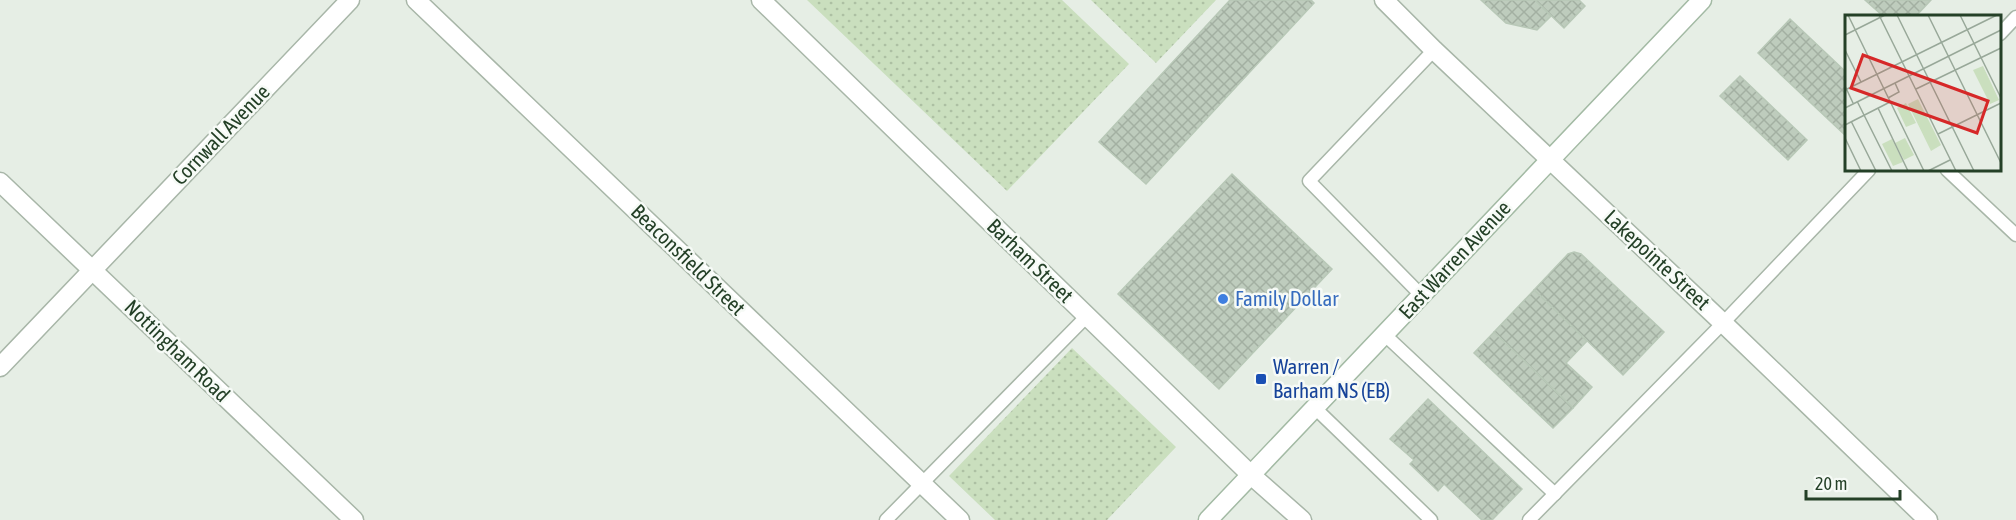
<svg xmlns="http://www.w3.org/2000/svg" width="2016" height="520" font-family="'Asap Condensed',sans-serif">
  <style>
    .grass { fill: url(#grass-dots) }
    .building { fill: url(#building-cross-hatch); stroke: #b8c8b7; stroke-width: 1.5 }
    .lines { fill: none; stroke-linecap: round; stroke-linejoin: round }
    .service-casing { stroke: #a8b6a8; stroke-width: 15 }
    .minor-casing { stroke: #a8b6a8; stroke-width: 21 }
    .secondary-casing { stroke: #a3baa4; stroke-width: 21 }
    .service { stroke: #fff; stroke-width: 12 }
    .minor { stroke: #fff; stroke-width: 18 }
    .secondary { stroke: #fff; stroke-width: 18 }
    .shop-dot { fill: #3f7fe0; stroke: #f6faf6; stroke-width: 2 }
    .transit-dot { fill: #1a4fb4; stroke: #f6faf6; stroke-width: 2 }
    .labels { text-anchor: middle; stroke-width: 5; stroke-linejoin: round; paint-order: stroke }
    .street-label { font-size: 21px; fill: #244027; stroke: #f6faf6 }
    .shop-label { font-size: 21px; fill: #366cbe; stroke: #f6faf6; text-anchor: start }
    .transit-label { font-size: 21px; fill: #164399; stroke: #f6faf6; text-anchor: start }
    .inset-road { fill: none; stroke: #98a899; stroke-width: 1.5 }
    .view { fill: #d62828; fill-opacity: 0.15; stroke: #d62828; stroke-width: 3 }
    .inset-edge { fill: none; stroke: #244027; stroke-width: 3 }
  </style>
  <defs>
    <pattern id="grass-dots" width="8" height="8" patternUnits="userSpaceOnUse" patternTransform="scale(1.5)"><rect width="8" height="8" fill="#cadfbe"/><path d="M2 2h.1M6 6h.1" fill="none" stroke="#adc0a3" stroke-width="1.8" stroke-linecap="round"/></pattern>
    <pattern id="building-cross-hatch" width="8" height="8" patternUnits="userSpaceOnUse" patternTransform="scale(1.5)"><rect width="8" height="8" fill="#beccbd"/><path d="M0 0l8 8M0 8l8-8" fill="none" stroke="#a3b0a2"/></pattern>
  </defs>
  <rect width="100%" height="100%" fill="#e6eee5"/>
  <g class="grass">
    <polygon points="807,0 1062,0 1129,64 1007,191"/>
    <polygon points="1091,0 1216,0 1156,63"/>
    <polygon points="1072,348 1176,447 1107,520 995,520 949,476"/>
  </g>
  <g class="building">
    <polygon points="1230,0 1311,0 1314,3 1146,184 1099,142"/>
    <polygon points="1481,0 1535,0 1551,16 1537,30 1506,23"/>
    <polygon points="1535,0 1579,0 1585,6 1564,28"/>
    <polygon points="1865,0 1931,0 1916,16 1883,16"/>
    <polygon points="1790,19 1846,72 1846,136 1758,53"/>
    <polygon points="1740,76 1807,140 1788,160 1720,96"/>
    <polygon points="1232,174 1332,269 1219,389 1118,294"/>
    <polygon points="1574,252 1581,254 1664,332 1623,375 1534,290 1568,254"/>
    <polygon points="1534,290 1587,341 1566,363 1592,387 1573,408 1494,332"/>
    <polygon points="1494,332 1573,408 1553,428 1474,353"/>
    <polygon points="1428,399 1522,489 1492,520 1482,520 1444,484 1438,491 1410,464 1414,460 1390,439"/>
  </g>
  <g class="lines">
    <g class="service-casing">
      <g id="service">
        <polyline points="2000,34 2016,17"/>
        <polyline points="1947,170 2016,235"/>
        <polyline points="1421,295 1309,181 1434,50"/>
        <polyline points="1385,335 1555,494"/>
        <polyline points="1315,408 1431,520"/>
        <polyline points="886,520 1087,316"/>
        <polyline points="1529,520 1723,323 1869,170"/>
      </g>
    </g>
    <g class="minor-casing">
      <g id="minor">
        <polyline points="416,0 960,520"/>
        <polyline points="761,0 1251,475 1302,520"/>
        <polyline points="1384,0 1434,50 1723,323 1928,520"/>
        <polyline points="0,182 354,520"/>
        <polyline points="0,367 350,0"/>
      </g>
    </g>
    <g class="secondary-casing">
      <polyline id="secondary" points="1208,520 1702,0"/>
    </g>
    <use href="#service" class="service"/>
    <use href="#minor" class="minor"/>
    <use href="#secondary" class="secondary"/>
  </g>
  <circle class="shop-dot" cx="1223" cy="299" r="6"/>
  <rect class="transit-dot" x="1255" y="373" width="12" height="12" rx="3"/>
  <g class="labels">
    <g class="street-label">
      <text transform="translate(221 135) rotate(-46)" y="7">Cornwall Avenue</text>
      <text transform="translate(688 260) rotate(44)" y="7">Beaconsfield Street</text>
      <text transform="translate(1455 260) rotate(-47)" y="7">East Warren Avenue</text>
      <text transform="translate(1657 260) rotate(43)" y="7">Lakepointe Street</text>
      <text transform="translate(1030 261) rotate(44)" y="7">Barham Street</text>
      <text transform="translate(177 351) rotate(44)" y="7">Nottingham Road</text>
    </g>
    <g class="shop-label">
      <text x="1235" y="306">Family Dollar</text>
    </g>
    <g class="transit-label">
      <text x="1273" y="374">Warren /<tspan x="1273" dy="24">Barham NS (EB)</tspan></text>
    </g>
  </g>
  <g transform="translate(1845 15)">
    <rect width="156" height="156" fill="#e6eee5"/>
    <path d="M138,51L154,85L145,89L128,55ZM73,84L96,130L86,136L63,89ZM61,88L71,108L61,112L52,93ZM60,123L69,140L59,145L50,128ZM47,124L58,147L48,151L37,129Z" fill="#cadfbe"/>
    <path class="inset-road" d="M3,0L79,156M34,0L111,156M52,0L129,156M83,0L156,148M115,0L156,83M0,20L40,0M0,35L16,67M0,71L8,88M71,74L156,33M0,75L152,0M43,83L54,77L50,68M12,86L47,156M0,93L156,15M33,93L63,156M6,106L31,156M0,110L45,87M93,119L156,88M0,123L16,156M83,156L105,145"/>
    <path class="view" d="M18,40L143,86L132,118L6,73Z"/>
    <rect width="156" height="156" class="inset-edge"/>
  </g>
  <path d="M1806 490v9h94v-9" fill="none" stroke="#244027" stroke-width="3"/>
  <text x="1815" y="490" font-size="18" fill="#244027" stroke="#f6faf6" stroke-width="4.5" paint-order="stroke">20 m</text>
</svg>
